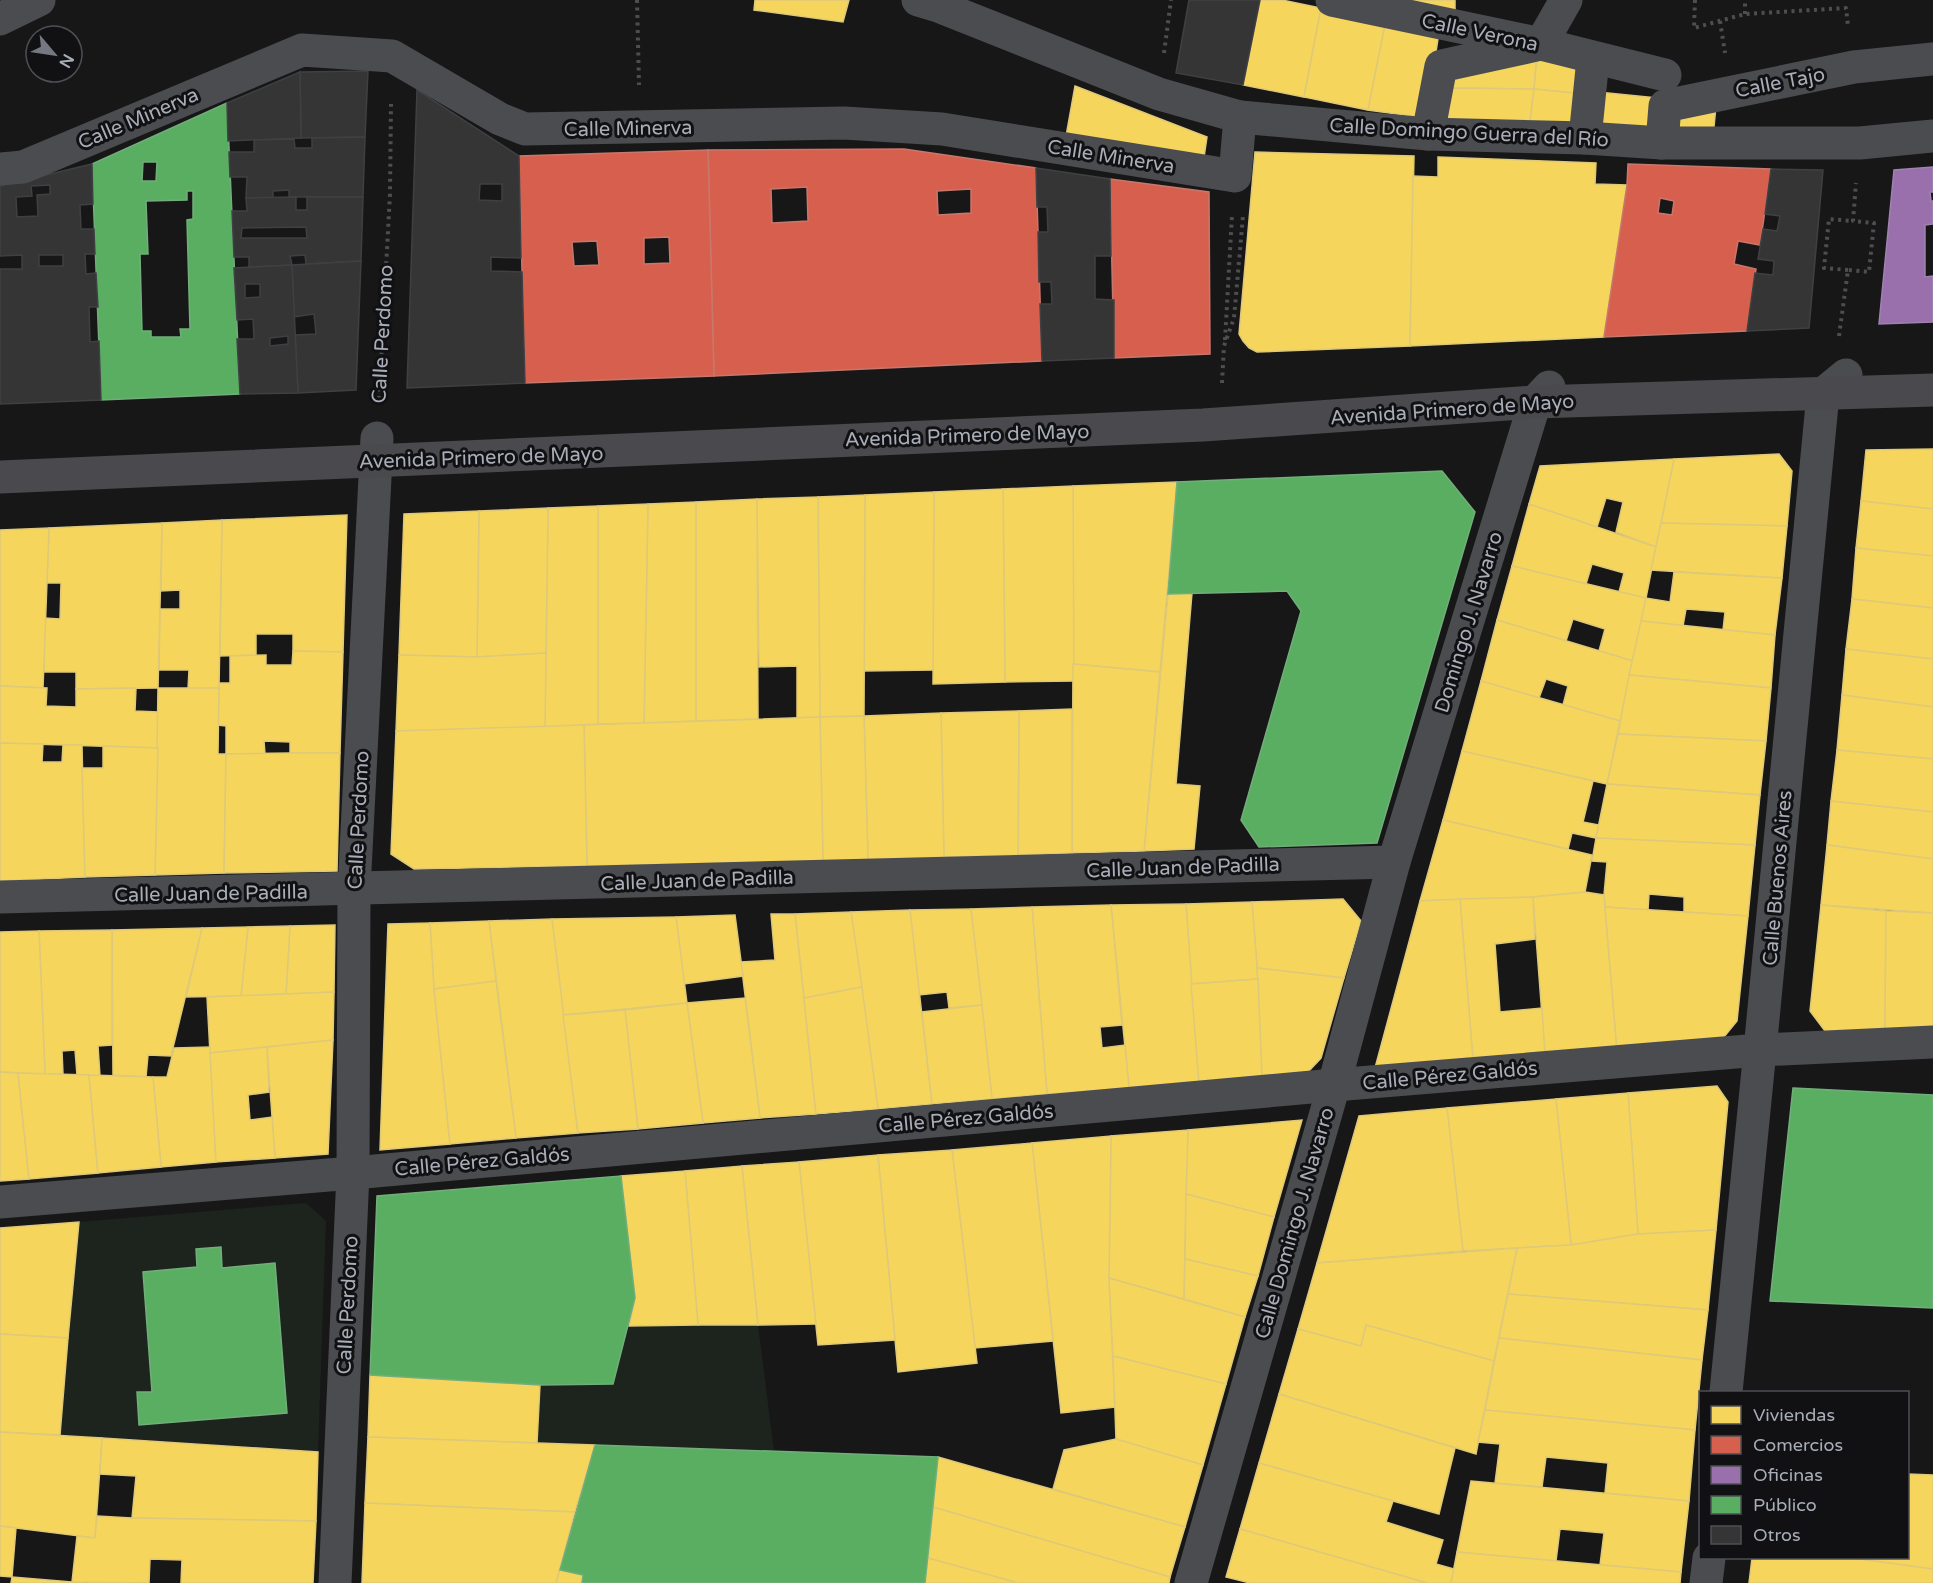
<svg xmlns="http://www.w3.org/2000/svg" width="1933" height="1583" font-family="'Varela Round',sans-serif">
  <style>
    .green { fill: #1d241e }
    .homes { fill: #f6d55c; stroke: #dfc978; stroke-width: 1.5 }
    .shops { fill: #d6604d; stroke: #c8776d; stroke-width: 1.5; fill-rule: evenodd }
    .offices { fill: #9970ab; stroke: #9e82af; stroke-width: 1.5 }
    .public { fill: #5aae61; stroke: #71ae7b; stroke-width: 1.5; fill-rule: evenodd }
    .building { fill: #353536; stroke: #3f4043; stroke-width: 1.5; fill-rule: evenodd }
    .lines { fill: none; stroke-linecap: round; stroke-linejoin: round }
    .path { stroke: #4d4e52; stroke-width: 4; stroke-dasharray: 3 4.5; stroke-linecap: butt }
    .street { stroke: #4b4c50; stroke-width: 33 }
    .secondary { stroke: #4a4a4e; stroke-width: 33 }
    .labels { text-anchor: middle; stroke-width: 6; stroke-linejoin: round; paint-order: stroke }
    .street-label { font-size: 20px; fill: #a8adb8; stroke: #111113 }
  </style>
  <rect width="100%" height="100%" fill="#171717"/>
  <g class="green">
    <polygon points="306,1203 326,1221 318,1452 60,1435 79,1222"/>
    <polygon points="758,1325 774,1451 537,1443 540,1385 613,1384 629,1326"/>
  </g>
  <g class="homes">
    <polygon points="755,0 849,0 843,22 754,10"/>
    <polygon points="1260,0 1282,0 1321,8 1304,97 1243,85"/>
    <polygon points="1399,0 1455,0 1455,15"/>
    <polygon points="1321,8 1386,20 1368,110 1304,97"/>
    <polygon points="1386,20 1439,32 1426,118 1368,110"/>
    <polygon points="1537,56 1534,89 1451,88 1455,69"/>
    <polygon points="1537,56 1586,62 1584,94 1534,89"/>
    <polygon points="1075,86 1207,137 1203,164 1065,142"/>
    <polygon points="1451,88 1534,89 1529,130 1446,128"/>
    <polygon points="1534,89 1584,94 1579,132 1529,130"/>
    <polygon points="1598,92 1657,98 1654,133 1594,130"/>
    <polygon points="1716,106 1713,137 1668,134 1670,112"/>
    <polygon points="1255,152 1414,156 1410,346 1257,352 1249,348 1243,341 1239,334"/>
    <polygon points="1438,157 1596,163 1595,184 1627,185 1604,337 1410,346 1413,176 1438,177"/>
    <polygon points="1933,449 1933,509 1861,501 1866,450"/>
    <polygon points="1779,454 1792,471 1787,526 1661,523 1674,459"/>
    <polygon points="1674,459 1656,547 1616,532 1623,502 1606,498 1597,527 1529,504 1540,466"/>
    <polygon points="1177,482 1160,672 1073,664 1073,486"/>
    <polygon points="1073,486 1074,681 1005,682 1003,489"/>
    <polygon points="1003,489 1005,682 933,684 934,492"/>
    <polygon points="934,492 933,670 864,671 865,495"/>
    <polygon points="865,495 864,716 820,717 818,497"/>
    <polygon points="818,497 820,717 797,718 797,666 759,667 757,499"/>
    <polygon points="757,499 758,719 696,721 696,502"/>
    <polygon points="1861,501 1933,509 1933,556 1856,548"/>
    <polygon points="696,502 696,721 644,723 648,504"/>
    <polygon points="648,504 644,723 598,724 598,506"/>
    <polygon points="1529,504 1656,547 1646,598 1619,592 1624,573 1592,564 1586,584 1512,566"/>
    <polygon points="598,506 598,724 545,727 548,508"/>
    <polygon points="548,508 546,653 477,657 479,511"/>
    <polygon points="479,511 477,657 399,655 404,514"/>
    <polygon points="347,515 343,652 293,651 293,634 256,634 256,655 220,656 222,520"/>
    <polygon points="222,520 219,688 188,689 189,670 159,670 160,609 180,609 180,590 161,591 162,523"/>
    <polygon points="162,523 158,688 76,689 76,672 44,672 45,618 60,619 61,583 47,583 49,528"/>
    <polygon points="1661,523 1787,526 1782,578 1651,570"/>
    <polygon points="49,528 43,688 0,686 0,530"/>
    <polygon points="1856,548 1933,556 1933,608 1852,599"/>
    <polygon points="1512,566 1646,598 1633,661 1599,651 1605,629 1573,619 1566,641 1497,620"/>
    <polygon points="1674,572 1782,578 1775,635 1723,630 1725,612 1686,609 1683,626 1641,621 1646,598 1670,602"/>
    <polygon points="1192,593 1176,784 1200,786 1194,849 1144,851 1168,594"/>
    <polygon points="1852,599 1933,608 1933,659 1846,649"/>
    <polygon points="1497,620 1633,661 1620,721 1563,705 1568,686 1546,679 1539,698 1481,681"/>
    <polygon points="1641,621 1775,635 1771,688 1629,675"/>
    <polygon points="1846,649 1933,659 1933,707 1842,695"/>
    <polygon points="293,651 343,652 340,753 290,753 290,742 264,741 265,754 226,754 226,726 218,725 219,688 219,683 230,683 230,656 266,655 266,665 292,665"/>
    <polygon points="546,653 545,727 396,731 399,655 477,657"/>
    <polygon points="1073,664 1160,672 1144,851 1072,853"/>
    <polygon points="1629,675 1771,688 1766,741 1618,734"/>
    <polygon points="1481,681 1620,721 1607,784 1462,751"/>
    <polygon points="0,686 47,688 46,706 76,707 76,689 136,688 135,711 158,712 158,748 0,743"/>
    <polygon points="158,688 219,688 218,754 226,754 224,873 155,875"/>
    <polygon points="1842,695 1933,707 1933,759 1837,750"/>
    <polygon points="1072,709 1072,853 1018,855 1019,711"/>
    <polygon points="1019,711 1018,855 944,857 941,713"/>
    <polygon points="941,713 944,857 868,860 864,716"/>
    <polygon points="864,716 868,860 823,861 820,717"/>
    <polygon points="820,717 823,861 587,866 584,725"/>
    <polygon points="584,725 587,866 414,869 391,854 396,731"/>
    <polygon points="1618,734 1766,741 1760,795 1607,784"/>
    <polygon points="0,743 43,744 42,762 62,762 63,745 82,745 85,877 0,881"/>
    <polygon points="103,746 158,748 155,875 85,877 82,768 103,768"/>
    <polygon points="1837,750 1933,759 1933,812 1831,801"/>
    <polygon points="1462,751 1593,781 1583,822 1599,825 1596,838 1572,833 1568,849 1443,820"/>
    <polygon points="290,753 340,753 337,871 224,873 226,754"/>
    <polygon points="1607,784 1760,795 1755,845 1596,838"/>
    <polygon points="1831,801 1933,812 1933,859 1827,845"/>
    <polygon points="1443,820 1592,855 1585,892 1533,897 1420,901"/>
    <polygon points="1596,838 1755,845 1748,916 1684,912 1684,897 1649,894 1648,910 1605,907 1604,895 1607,862 1592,861"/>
    <polygon points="1827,845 1933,859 1933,913 1821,905"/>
    <polygon points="1585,892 1604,895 1617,1050 1545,1055 1533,897"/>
    <polygon points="1533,897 1535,939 1495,944 1500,1012 1542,1008 1545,1055 1473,1060 1460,899"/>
    <polygon points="1343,899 1361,921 1344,978 1257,968 1252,902"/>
    <polygon points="1460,899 1473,1060 1375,1068 1420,901"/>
    <polygon points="1252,902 1258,979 1191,984 1186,904"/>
    <polygon points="1186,904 1199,1082 1129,1088 1111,905"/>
    <polygon points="1111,905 1122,1025 1100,1027 1102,1048 1125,1045 1129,1088 1047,1094 1032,907"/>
    <polygon points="1821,905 1886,911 1885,1031 1828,1035 1810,1011"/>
    <polygon points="1032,907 1047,1094 992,1099 971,909"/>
    <polygon points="1605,907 1748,916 1737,1021 1719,1043 1617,1050"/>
    <polygon points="971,909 982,1005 949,1008 947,992 919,995 910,910"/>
    <polygon points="910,910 932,1104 878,1109 851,912"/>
    <polygon points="1886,911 1933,913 1933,1028 1885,1031"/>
    <polygon points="851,912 862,987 804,998 795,914"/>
    <polygon points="771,914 795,914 816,1114 760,1118 741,962 775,960"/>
    <polygon points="735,915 743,976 684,984 676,917"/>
    <polygon points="676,917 687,1003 563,1015 552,919"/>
    <polygon points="552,919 578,1133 516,1138 489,921"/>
    <polygon points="489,921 496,981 434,989 430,923"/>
    <polygon points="430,923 434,989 450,1144 380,1150 388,924"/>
    <polygon points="335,925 334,992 286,994 290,926"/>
    <polygon points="290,926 286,994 241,996 248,927"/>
    <polygon points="248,927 241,996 186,997 202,928"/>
    <polygon points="202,928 171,1056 148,1055 146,1077 113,1075 112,930"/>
    <polygon points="112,930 112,1045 98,1046 100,1076 77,1075 75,1050 62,1051 63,1074 45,1074 39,931"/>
    <polygon points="39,931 45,1074 0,1072 0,932"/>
    <polygon points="1257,968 1344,978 1321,1058 1307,1073 1262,1077"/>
    <polygon points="1258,979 1262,1077 1199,1082 1191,984"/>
    <polygon points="496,981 516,1138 450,1144 434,989"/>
    <polygon points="862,987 878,1109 816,1114 804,998"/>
    <polygon points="334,992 333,1040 210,1053 207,997"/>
    <polygon points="745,998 760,1118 703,1123 687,1003"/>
    <polygon points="687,1003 703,1123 638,1129 625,1010"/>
    <polygon points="982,1005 992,1099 932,1104 922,1012"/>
    <polygon points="625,1010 638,1129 578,1133 563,1015"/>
    <polygon points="333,1040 328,1154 275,1158 267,1047"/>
    <polygon points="210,1047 216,1162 161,1167 153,1077 167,1077 174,1048"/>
    <polygon points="267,1047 269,1092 248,1095 250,1120 272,1117 275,1158 216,1162 210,1053"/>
    <polygon points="0,1072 18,1073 29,1179 0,1181"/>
    <polygon points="18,1073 89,1075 98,1173 29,1179"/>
    <polygon points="89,1075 153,1077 161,1167 98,1173"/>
    <polygon points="1717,1086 1728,1102 1716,1230 1638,1234 1628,1093"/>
    <polygon points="1628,1093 1638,1234 1571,1245 1556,1099"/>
    <polygon points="1556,1099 1571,1245 1463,1251 1447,1108"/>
    <polygon points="1447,1108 1463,1251 1317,1263 1359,1116"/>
    <polygon points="1302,1120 1274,1217 1186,1194 1188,1130"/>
    <polygon points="1188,1130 1186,1194 1184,1299 1109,1278 1111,1136"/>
    <polygon points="1111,1136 1109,1278 1115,1407 1061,1413 1032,1143"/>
    <polygon points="1032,1143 1053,1341 975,1348 952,1150"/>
    <polygon points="952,1150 977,1363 898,1372 878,1155"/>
    <polygon points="878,1155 895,1340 818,1345 799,1162"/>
    <polygon points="799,1162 816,1324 758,1325 742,1166"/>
    <polygon points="742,1166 758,1325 698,1325 685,1171"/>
    <polygon points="685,1171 698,1325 629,1326 635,1298 621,1176"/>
    <polygon points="1186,1194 1274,1217 1258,1276 1185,1259"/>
    <polygon points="79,1222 68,1338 0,1334 0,1228"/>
    <polygon points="1716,1230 1708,1310 1508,1294 1517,1248 1571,1245 1638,1234"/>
    <polygon points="1517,1248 1494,1361 1366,1325 1361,1346 1298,1329 1317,1263"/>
    <polygon points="1185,1259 1258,1276 1245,1317 1184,1299"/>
    <polygon points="1109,1278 1245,1317 1226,1384 1113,1356"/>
    <polygon points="1508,1294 1708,1310 1702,1360 1499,1338"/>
    <polygon points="1366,1325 1494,1361 1476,1454 1279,1394 1298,1329 1361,1346"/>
    <polygon points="0,1334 68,1338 60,1435 0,1432"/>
    <polygon points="1499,1338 1702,1360 1695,1430 1485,1410"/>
    <polygon points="1113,1356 1226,1384 1203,1465 1116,1439"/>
    <polygon points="370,1375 540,1385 537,1443 368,1437"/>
    <polygon points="1279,1394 1455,1448 1439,1514 1259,1463"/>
    <polygon points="1485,1410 1695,1430 1689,1501 1605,1493 1608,1463 1546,1457 1542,1487 1495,1483 1500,1444 1478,1442"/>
    <polygon points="0,1432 102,1438 95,1538 0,1526"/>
    <polygon points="368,1437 537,1443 595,1445 575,1512 365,1503"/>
    <polygon points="102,1438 318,1452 316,1521 132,1518 136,1476 100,1474"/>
    <polygon points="1116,1439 1203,1465 1185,1527 1053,1489 1064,1450"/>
    <polygon points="938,1457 1185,1527 1170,1577 933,1507"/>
    <polygon points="1259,1463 1393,1501 1386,1522 1443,1540 1436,1564 1454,1569 1451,1583 1427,1583 1240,1529"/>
    <polygon points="1908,1474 1933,1475 1933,1569 1852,1558 1908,1558"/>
    <polygon points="1471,1481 1689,1501 1681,1572 1600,1565 1604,1533 1560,1529 1556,1561 1457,1552"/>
    <polygon points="365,1503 575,1512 556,1583 362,1583"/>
    <polygon points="933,1507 1170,1577 1169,1583 1018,1583 928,1558"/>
    <polygon points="97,1516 132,1518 316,1521 313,1583 181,1583 182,1560 150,1559 149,1583 72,1582 77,1536 95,1538"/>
    <polygon points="0,1526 16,1528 12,1577 0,1576"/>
    <polygon points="1240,1529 1427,1583 1250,1583 1226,1577"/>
    <polygon points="1457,1552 1681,1572 1680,1583 1451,1583"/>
    <polygon points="928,1558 1018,1583 925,1583"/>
    <polygon points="1752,1558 1852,1558 1933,1569 1933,1583 1749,1583"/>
    <polygon points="560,1570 583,1575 582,1583 556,1583"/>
    <polygon points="12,1577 72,1582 86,1583 11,1583"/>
  </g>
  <g class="shops">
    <path d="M904,149L1036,168L1042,361L714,376L708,150ZM807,187L808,221L772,223L771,189ZM971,189V213L938,215L937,191Z"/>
    <path d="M708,150L714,376L525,383L519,156ZM669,237L670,263L644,264V238ZM597,241L599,265L574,266L572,242Z"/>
    <path d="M1628,164L1771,169L1760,245L1738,241L1734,264L1756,269L1747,331L1604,337L1627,185ZM1660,198L1674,201L1672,215L1658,213Z"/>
    <polygon points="1110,179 1209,192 1210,354 1114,358"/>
  </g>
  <polygon class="offices" points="1933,167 1933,192 1930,192 1931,201 1933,201 1933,224 1925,225 1925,277 1933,276 1933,322 1879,324 1894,170"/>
  <g class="public">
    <path d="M227,103L240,394L101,400L92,164ZM143,162H157L156,181H142ZM187,191H193V219L187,220L190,329H180L181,337H151V331H142L140,254H148L146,201L187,200Z"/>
    <polygon points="1442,471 1475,512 1377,843 1259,847 1241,820 1301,611 1287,591 1168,594 1177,482"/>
    <polygon points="1793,1088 1933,1095 1933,1308 1770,1301"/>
    <polygon points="621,1176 635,1298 613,1384 540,1385 370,1375 377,1196"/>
    <polygon points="221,1247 222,1268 275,1263 287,1413 139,1425 137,1392 152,1392 143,1272 197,1267 196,1249"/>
    <polygon points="595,1445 938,1457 925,1583 582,1583 583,1575 560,1570"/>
  </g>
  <g class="building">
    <polygon points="1189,0 1260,0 1243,85 1176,73"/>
    <polygon points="368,71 365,137 301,138 300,72"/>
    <polygon points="300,72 301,138 228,141 227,103"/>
    <path d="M417,90L519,156L521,258L491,257V271L522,272L525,383L407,388ZM480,184H502V201L479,200Z"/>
    <polygon points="365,137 363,197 289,197 289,190 273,191 273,198 246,198 247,177 230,177 229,152 254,152 254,140 294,139 295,148 312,148 312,138"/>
    <path d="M92,164L93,204L80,205L81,229H94L95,254H85L86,274L96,273L98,307H89L90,342L99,341L101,400L0,404V269H22V255L0,256V186ZM50,185V194L37,195L38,216L17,217L16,197L32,196L31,186ZM39,255H63V266H39Z"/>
    <polygon points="1036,168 1110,179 1111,256 1095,256 1095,299 1114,300 1114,358 1042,361 1040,304 1052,304 1051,282 1039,282 1038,232 1048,232 1047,207 1037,207"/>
    <polygon points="1771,169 1823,170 1809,328 1747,331 1755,273 1773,275 1774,261 1758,259 1763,229 1777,231 1780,216 1765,214"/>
    <path d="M296,197V210H307V197H363L361,261L306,264L305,255L290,256L292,265L249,267V257H234L232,211H247L246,198ZM306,227L307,238H241L242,228Z"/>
    <polygon points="361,261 356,390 298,393 295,335 316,334 314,314 294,317 292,265"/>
    <path d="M292,265L298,393L240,394L237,339H254L253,319L237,320L234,268ZM245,284H260V297L245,298ZM288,336V344L270,346V338Z"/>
  </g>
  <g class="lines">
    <g class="path">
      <polyline points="637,0 639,85"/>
      <polyline points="1695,0 1694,28 1745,14 1846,8 1848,26"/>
      <polyline points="1745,14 1745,0"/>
      <polyline points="1720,21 1725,53"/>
      <polyline points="1164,53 1171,0"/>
      <polyline points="1848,270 1824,268 1829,219 1853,221"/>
      <polyline points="1839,336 1848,270 1869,272 1874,223 1853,221 1856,183"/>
      <polyline points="1225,340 1232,215"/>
      <polyline points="1222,383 1224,346 1234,318 1243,216"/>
      <polyline points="379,399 390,194 391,104"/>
    </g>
    <g class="street">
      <polyline points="918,0 938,6 1159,94 1240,117 1428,134 1585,138 1662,143 1860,143 1933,136"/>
      <polyline points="1332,0 1541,44 1665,75"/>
      <polyline points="0,19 39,0"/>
      <polyline points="1428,134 1441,66 1541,44 1566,0"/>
      <polyline points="1585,138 1593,59"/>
      <polyline points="1662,143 1665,106 1854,67 1933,59"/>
      <polyline points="0,169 23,167 302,50 392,56 500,119 525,129 844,123 942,129 1235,176 1240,117"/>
      <polyline points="0,897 1394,862"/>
      <polyline points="0,1202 353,1173 1334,1085 1760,1050 1933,1042"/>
      <polyline points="1726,1392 1760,1050 1823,394 1846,375"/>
      <polyline points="335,1583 353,1173 354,890 377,438"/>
      <polyline points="1191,1583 1334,1085 1394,862 1535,402 1549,387"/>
      <polyline points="1706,1583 1709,1558"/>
    </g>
    <polyline class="secondary" points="0,477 1203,425 1535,402 1933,390"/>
  </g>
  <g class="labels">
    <g class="street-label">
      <text transform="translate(1480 32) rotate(12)" y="7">Calle Verona</text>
      <text transform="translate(1780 82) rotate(-11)" y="7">Calle Tajo</text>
      <text transform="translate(138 118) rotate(-23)" y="7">Calle Minerva</text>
      <text transform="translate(628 128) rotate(-1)" y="7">Calle Minerva</text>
      <text transform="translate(1469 132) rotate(3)" y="7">Calle Domingo Guerra del Río</text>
      <text transform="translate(1111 156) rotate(9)" y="7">Calle Minerva</text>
      <text transform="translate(382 334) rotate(-87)" y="7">Calle Perdomo</text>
      <text transform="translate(1452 409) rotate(-4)" y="7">Avenida Primero de Mayo</text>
      <text transform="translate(967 435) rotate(-2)" y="7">Avenida Primero de Mayo</text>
      <text transform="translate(481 457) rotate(-2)" y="7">Avenida Primero de Mayo</text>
      <text transform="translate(1468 622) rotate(-73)" y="7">Domingo J. Navarro</text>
      <text transform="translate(358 820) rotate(-87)" y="7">Calle Perdomo</text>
      <text transform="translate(1183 867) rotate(-2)" y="7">Calle Juan de Padilla</text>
      <text transform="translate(1777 878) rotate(-85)" y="7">Calle Buenos Aires</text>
      <text transform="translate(697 880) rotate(-2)" y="7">Calle Juan de Padilla</text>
      <text transform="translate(211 893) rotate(-1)" y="7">Calle Juan de Padilla</text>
      <text transform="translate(1450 1075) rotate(-5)" y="7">Calle Pérez Galdós</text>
      <text transform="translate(966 1118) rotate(-5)" y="7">Calle Pérez Galdós</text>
      <text transform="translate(482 1161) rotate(-5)" y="7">Calle Pérez Galdós</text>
      <text transform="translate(1294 1223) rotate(-74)" y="7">Calle Domingo J. Navarro</text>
      <text transform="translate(347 1305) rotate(-87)" y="7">Calle Perdomo</text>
    </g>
  </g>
  <rect x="1699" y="1391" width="210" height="168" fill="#111113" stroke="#4d4f55" stroke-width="1.5"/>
  <rect x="1711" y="1406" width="30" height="18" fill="#f6d55c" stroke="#4d4f55" stroke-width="1.5"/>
  <text x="1753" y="1421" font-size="18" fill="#a8adb8">Viviendas</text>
  <rect x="1711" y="1436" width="30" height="18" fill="#d6604d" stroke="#4d4f55" stroke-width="1.5"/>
  <text x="1753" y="1451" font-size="18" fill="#a8adb8">Comercios</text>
  <rect x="1711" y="1466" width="30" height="18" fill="#9970ab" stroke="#4d4f55" stroke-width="1.5"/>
  <text x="1753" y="1481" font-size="18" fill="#a8adb8">Oficinas</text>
  <rect x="1711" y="1496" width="30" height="18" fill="#5aae61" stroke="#4d4f55" stroke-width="1.5"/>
  <text x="1753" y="1511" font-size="18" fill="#a8adb8">Público</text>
  <rect x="1711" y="1526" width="30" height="18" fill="#353536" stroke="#4d4f55" stroke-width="1.5"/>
  <text x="1753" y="1541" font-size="18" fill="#a8adb8">Otros</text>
  <g transform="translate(54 54) rotate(119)"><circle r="28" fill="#111113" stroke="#4d4f55" stroke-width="1.5"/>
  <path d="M0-4.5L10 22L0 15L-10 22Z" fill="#757880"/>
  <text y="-9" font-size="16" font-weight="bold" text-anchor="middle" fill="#a8adb8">N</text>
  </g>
</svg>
